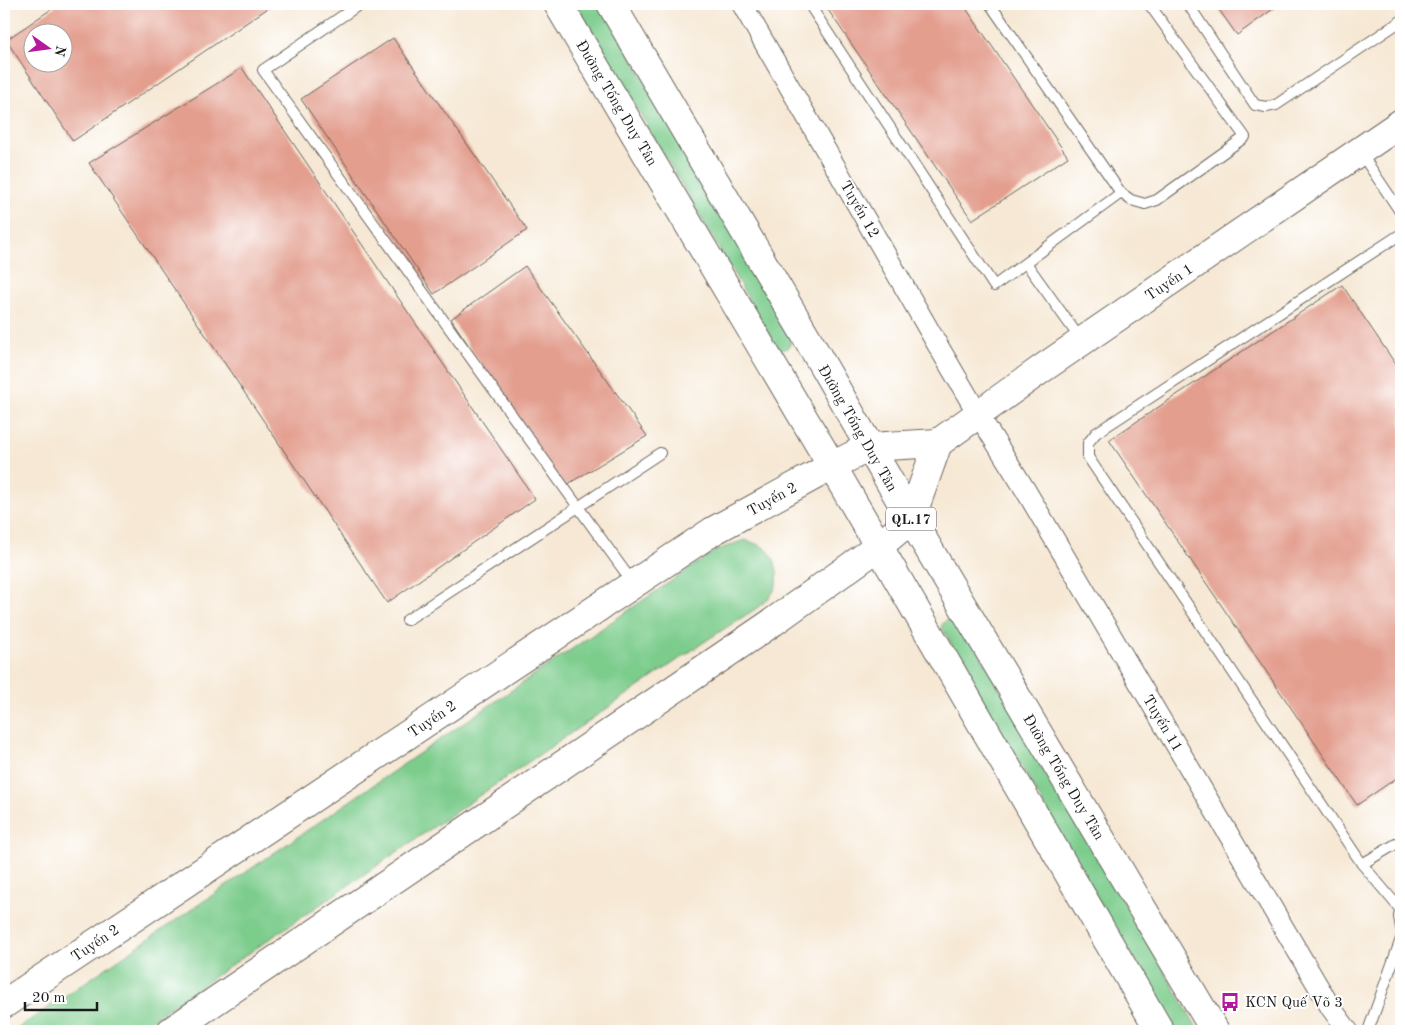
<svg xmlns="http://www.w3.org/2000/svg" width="1405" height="1035" font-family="'Old Standard TT',serif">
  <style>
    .green { fill: #7ccc8c; stroke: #4c7454 }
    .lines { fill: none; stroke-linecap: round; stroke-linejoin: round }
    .stream { stroke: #3badb3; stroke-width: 8 }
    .building { fill: #e39e8e; fill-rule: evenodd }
    .service-casing { stroke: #68635c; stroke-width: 12 }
    .minor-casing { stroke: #68635c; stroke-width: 22 }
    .secondary-casing { stroke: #68635c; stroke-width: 30 }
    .trunk-casing { stroke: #68635c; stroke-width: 30 }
    .service { stroke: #fff; stroke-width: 10 }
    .minor { stroke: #fff; stroke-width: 20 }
    .secondary { stroke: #fff; stroke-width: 28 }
    .trunk { stroke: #fff; stroke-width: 28 }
    .labels { text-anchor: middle; stroke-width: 4; stroke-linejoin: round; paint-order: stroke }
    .shield { fill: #fff; stroke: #606060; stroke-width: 1 }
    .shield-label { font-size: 14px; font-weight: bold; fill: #1c1c1c }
    .street-label { font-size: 15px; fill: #1c1c1c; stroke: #fff }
    .poi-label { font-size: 15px; fill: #1c1c1c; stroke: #fff; text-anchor: start }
  </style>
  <rect width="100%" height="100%" fill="#fff"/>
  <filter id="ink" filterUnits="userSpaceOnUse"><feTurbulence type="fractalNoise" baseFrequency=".02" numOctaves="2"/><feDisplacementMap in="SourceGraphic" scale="10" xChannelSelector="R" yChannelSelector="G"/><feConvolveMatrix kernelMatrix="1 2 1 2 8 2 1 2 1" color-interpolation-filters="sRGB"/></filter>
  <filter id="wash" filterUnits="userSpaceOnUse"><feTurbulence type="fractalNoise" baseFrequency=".0096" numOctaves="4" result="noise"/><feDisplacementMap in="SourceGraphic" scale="20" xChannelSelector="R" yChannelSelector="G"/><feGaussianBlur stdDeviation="1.12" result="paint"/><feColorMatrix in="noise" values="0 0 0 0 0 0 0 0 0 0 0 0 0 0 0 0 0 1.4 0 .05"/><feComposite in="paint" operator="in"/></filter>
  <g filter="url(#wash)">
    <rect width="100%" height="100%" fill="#f6e8d4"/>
    <g class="green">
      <polygon points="576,4 601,4 793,338 788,348 779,351"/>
      <path d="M744,540C761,545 772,548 776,567C783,593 762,605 743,617C732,624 721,631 710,638L135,1031H14L715,551Z"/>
      <polygon points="946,620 956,621 964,627 1199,1031 1173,1031 941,626"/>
    </g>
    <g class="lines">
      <polyline class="stream" points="4,8 9,4"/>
    </g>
    <g id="blocks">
      <g class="building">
        <path d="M59,4H274L73,141L6,40ZM32,32H62V62H32Z"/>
        <polygon points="824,4 963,4 1068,157 972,220"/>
        <polygon points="1215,4 1280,4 1237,35"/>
        <polygon points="393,38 527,230 434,294 301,99"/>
        <polygon points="242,68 535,499 387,603 89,163"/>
        <polygon points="525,266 647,436 563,487 451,319"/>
        <polygon points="1342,285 1401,372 1401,775 1357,805 1109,440"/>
      </g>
    </g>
  </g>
  <g filter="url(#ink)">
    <use href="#blocks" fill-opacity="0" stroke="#68635c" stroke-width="1"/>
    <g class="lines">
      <g class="service-casing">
        <g id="service">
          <polyline points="360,4 263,70 633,583"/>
          <polyline points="809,4 994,286 1121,193 990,4"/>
          <polyline points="1188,4 1255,105 1266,107 1276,105 1401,21"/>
          <polyline points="1360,152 1401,213"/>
          <polyline points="1121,193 1131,200 1145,204 1157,200 1245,137 1149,4"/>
          <polyline points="1401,234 1096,433 1088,443 1088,457 1362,864 1401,841"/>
          <polyline points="1026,263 1081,340"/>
          <polyline points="407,620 660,453"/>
          <polyline points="1362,864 1400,909"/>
          <polyline points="1401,904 1399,917 1401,928"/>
          <polyline points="1368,1031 1401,939"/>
        </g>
      </g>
      <g class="minor-casing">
        <polyline id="minor" points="742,4 937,344 978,414 1026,491 1331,1008 1348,1031"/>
      </g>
      <g class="secondary-casing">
        <g id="secondary">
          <polyline points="938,443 1043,368 1401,123"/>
          <polyline points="4,1004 713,531 832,466 869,447 938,443"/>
          <polyline points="171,1031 773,622 878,547 911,519 938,443"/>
        </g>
      </g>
      <g class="trunk-casing">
        <g id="trunk">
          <polyline points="558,4 832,466 1160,1031"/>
          <polyline points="611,4 810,343 911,519 1215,1031"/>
        </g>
      </g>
      <use href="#service" class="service"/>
      <use href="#minor" class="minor"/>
      <use href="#secondary" class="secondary"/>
      <use href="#trunk" class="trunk"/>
    </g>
  </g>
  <defs>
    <g id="bus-bare" transform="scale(1.5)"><path d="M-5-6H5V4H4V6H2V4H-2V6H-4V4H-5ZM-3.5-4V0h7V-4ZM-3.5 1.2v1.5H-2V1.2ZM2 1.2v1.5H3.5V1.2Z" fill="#b5179e" stroke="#fff" stroke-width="2.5" paint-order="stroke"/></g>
  </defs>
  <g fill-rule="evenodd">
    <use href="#bus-bare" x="1230" y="1002"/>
  </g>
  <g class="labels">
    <rect class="shield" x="886" y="507.5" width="50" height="23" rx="4"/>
    <g class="shield-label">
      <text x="911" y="524">QL.17</text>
    </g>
    <g class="street-label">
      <text transform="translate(617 103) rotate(59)" y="5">Đường Tống Duy Tân</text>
      <text transform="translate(860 209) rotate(60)" y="5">Tuyến 12</text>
      <text transform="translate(1169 282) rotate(-34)" y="5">Tuyến 1</text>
      <text transform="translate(858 428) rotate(60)" y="5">Đường Tống Duy Tân</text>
      <text transform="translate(772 499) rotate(-29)" y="5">Tuyến 2</text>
      <text transform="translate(432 719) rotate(-34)" y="5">Tuyến 2</text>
      <text transform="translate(1163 723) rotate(59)" y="5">Tuyến 11</text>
      <text transform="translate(1064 777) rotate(59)" y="5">Đường Tống Duy Tân</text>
      <text transform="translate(95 943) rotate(-34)" y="5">Tuyến 2</text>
    </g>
    <g class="poi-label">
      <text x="1245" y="1007">KCN Quế Võ 3</text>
    </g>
  </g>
  <rect width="1405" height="1035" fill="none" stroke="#fff" stroke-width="20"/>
  <g transform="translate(48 48) rotate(104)"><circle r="24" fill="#ffffff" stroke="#a4a4a4"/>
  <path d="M0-4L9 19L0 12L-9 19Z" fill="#b5179e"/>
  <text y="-8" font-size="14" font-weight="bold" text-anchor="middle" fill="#1c1c1c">N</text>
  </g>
  <path d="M25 1002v8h72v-8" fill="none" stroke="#1c1c1c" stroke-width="2.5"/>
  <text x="32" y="1002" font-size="15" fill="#1c1c1c" stroke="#ffffff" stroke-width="4" paint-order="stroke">20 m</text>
</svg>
